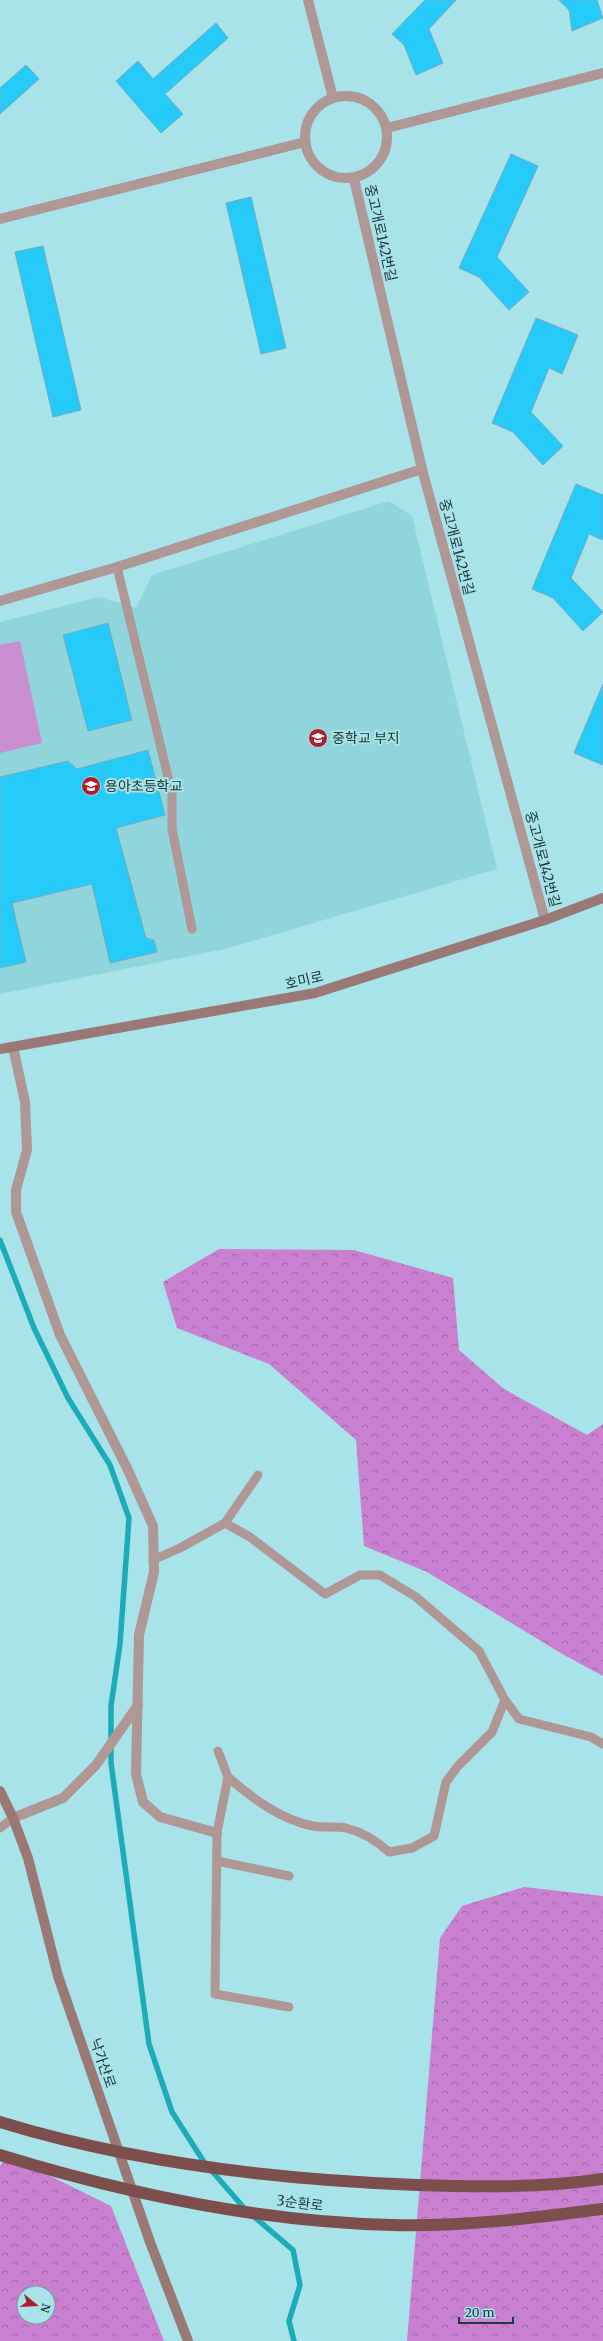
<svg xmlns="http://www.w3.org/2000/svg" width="603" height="2341" font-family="Merriweather,'Noto Sans KR',serif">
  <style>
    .built { fill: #90d5dc }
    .green { fill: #ca8fd1 }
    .forest { fill: url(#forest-crowns); fill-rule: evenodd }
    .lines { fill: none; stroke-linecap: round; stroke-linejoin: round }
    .stream { stroke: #1bacb7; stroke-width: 5.5 }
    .building { fill: #25caf8; stroke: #77abbe }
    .lane { stroke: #ae9795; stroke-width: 9 }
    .street { stroke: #ae9795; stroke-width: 10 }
    .secondary { stroke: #997876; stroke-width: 10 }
    .highway-bridge { stroke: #7c4f4c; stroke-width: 12 }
    .labels { text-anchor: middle; stroke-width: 4; stroke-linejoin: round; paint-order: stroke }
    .street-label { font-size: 14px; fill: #20393b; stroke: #a7e3e9 }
    .poi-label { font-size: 14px; fill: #20393b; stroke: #a7e3e9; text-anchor: start }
  </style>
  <defs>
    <pattern id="forest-crowns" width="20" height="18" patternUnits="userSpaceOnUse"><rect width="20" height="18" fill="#c980d1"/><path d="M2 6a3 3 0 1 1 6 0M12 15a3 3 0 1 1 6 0" fill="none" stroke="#a36aab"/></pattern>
  </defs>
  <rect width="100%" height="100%" fill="#a7e3e9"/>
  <polygon class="built" points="389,501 412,516 497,869 225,949 0,994 0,622 99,597 136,608 152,575"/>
  <polygon class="green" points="20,641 42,743 0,753 0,645"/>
  <g class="forest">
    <polygon points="219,1249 354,1250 453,1278 459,1350 504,1389 587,1435 603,1424 603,1676 564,1655 427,1572 364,1546 356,1440 269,1364 177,1328 163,1282"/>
    <polygon points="524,1887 603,1896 603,2341 407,2341 440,1938 462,1906"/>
    <path d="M8,2155L111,2206L164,2341H0V2166ZM24,2293H48V2317H24Z"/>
  </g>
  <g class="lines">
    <g class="stream">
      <polyline points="0,1240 34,1328 68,1398 110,1465 129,1518 120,1644 111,1706 111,1763 149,2044 172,2112 204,2162 245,2209"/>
      <polyline points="252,2215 293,2250 300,2285 289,2321 294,2341"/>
    </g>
  </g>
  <g class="building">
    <polygon points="425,0 456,0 429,29 443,63 416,75 404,45 392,34"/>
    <polygon points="559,0 597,0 603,18 572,31 569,10"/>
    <polygon points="216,23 228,38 165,94 183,114 161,133 116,81 138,61 153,79"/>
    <polygon points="26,65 39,79 0,114 0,88"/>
    <polygon points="511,154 538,166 497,257 529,292 509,310 479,277 459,268"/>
    <polygon points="251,197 286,348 261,354 226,203"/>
    <polygon points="43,246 81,410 53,417 15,252"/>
    <polygon points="536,318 578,335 562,374 549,368 531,412 563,446 543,465 513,432 492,423"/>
    <polygon points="576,484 603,495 603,540 589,534 571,578 603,612 583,631 553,598 532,589"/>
    <polygon points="108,623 132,720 88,731 63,635"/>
    <polygon points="603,684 603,765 574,753"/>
    <polygon points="148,750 165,815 116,828 146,938 154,940 157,952 110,963 92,884 12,903 26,962 0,968 0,777 68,761 77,769"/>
  </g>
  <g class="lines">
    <g class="lane">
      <polyline points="117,567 172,793 172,829 192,929"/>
      <polyline points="225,1523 250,1537 325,1594 360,1575 380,1575 416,1597 479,1651 505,1700 519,1719 591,1737 603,1744"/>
      <polyline points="153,1560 180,1548 225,1523 258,1475"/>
      <polyline points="218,1751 228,1777 217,1833 215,1994 289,2007"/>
      <path d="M228,1777C252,1798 281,1820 313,1826C324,1828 335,1826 346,1828C362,1832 377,1841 389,1852L412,1848L434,1836L446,1782L458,1766L492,1732L505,1700"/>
      <polyline points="0,1828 13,1818"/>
      <polyline points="217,1861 289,1876"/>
    </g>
    <g class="street">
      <polyline points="308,0 333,98"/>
      <circle cx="346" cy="137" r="41"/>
      <polyline points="387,128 603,73"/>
      <polyline points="354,179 422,469 545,920"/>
      <polyline points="0,219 305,142"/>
      <polyline points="0,601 117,567 422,469"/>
      <polyline points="13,1047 25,1102 27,1150 16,1190 16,1212 60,1335 127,1468 153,1526 154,1572 139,1635 136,1774 143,1802 160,1817 217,1833"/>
      <polyline points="13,1818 63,1798 96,1765 138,1705"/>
    </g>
    <g class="secondary">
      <polyline points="0,1049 315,993 545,920 603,898"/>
      <polyline points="0,1791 13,1818 28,1858 58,1976 150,2242 188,2341"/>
    </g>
    <g class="highway-bridge">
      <path d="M0,2122C134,2163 277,2180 417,2185C478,2187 542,2188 603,2179"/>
      <path d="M0,2155C127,2194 259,2222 392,2225C462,2227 533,2218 603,2209"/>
    </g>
  </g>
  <defs>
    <g id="school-disc" transform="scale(1)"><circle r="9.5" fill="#b01d2b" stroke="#a7e3e9"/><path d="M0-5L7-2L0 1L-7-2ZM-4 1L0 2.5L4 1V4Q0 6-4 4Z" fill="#fff"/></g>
  </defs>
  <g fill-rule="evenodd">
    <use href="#school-disc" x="318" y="738"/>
    <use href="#school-disc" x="91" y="786"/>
  </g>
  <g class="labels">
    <g class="street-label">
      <text transform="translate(381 233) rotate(77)" y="5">중고개로142번길</text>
      <text transform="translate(457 547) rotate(75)" y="5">중고개로142번길</text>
      <text transform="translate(543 859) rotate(75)" y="5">중고개로142번길</text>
      <text transform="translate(304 980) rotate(-13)" y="5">호미로</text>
      <text transform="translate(103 2063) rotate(71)" y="5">낙가산로</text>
      <text transform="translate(300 2203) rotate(7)" y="5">3순환로</text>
    </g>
    <g class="poi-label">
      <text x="332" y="743">중학교 부지</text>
      <text x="105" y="791">용아초등학교</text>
    </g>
  </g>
  <g transform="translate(36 2305) rotate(108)"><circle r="19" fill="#a7e3e9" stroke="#719fa3"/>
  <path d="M0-3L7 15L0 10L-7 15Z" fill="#b01d2b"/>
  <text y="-6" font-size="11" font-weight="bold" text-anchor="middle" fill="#20393b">N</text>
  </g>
  <path d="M459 2317v6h54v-6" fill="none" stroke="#20393b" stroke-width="2"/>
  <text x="465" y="2317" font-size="12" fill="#20393b" stroke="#a7e3e9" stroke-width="3" paint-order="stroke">20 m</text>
</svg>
